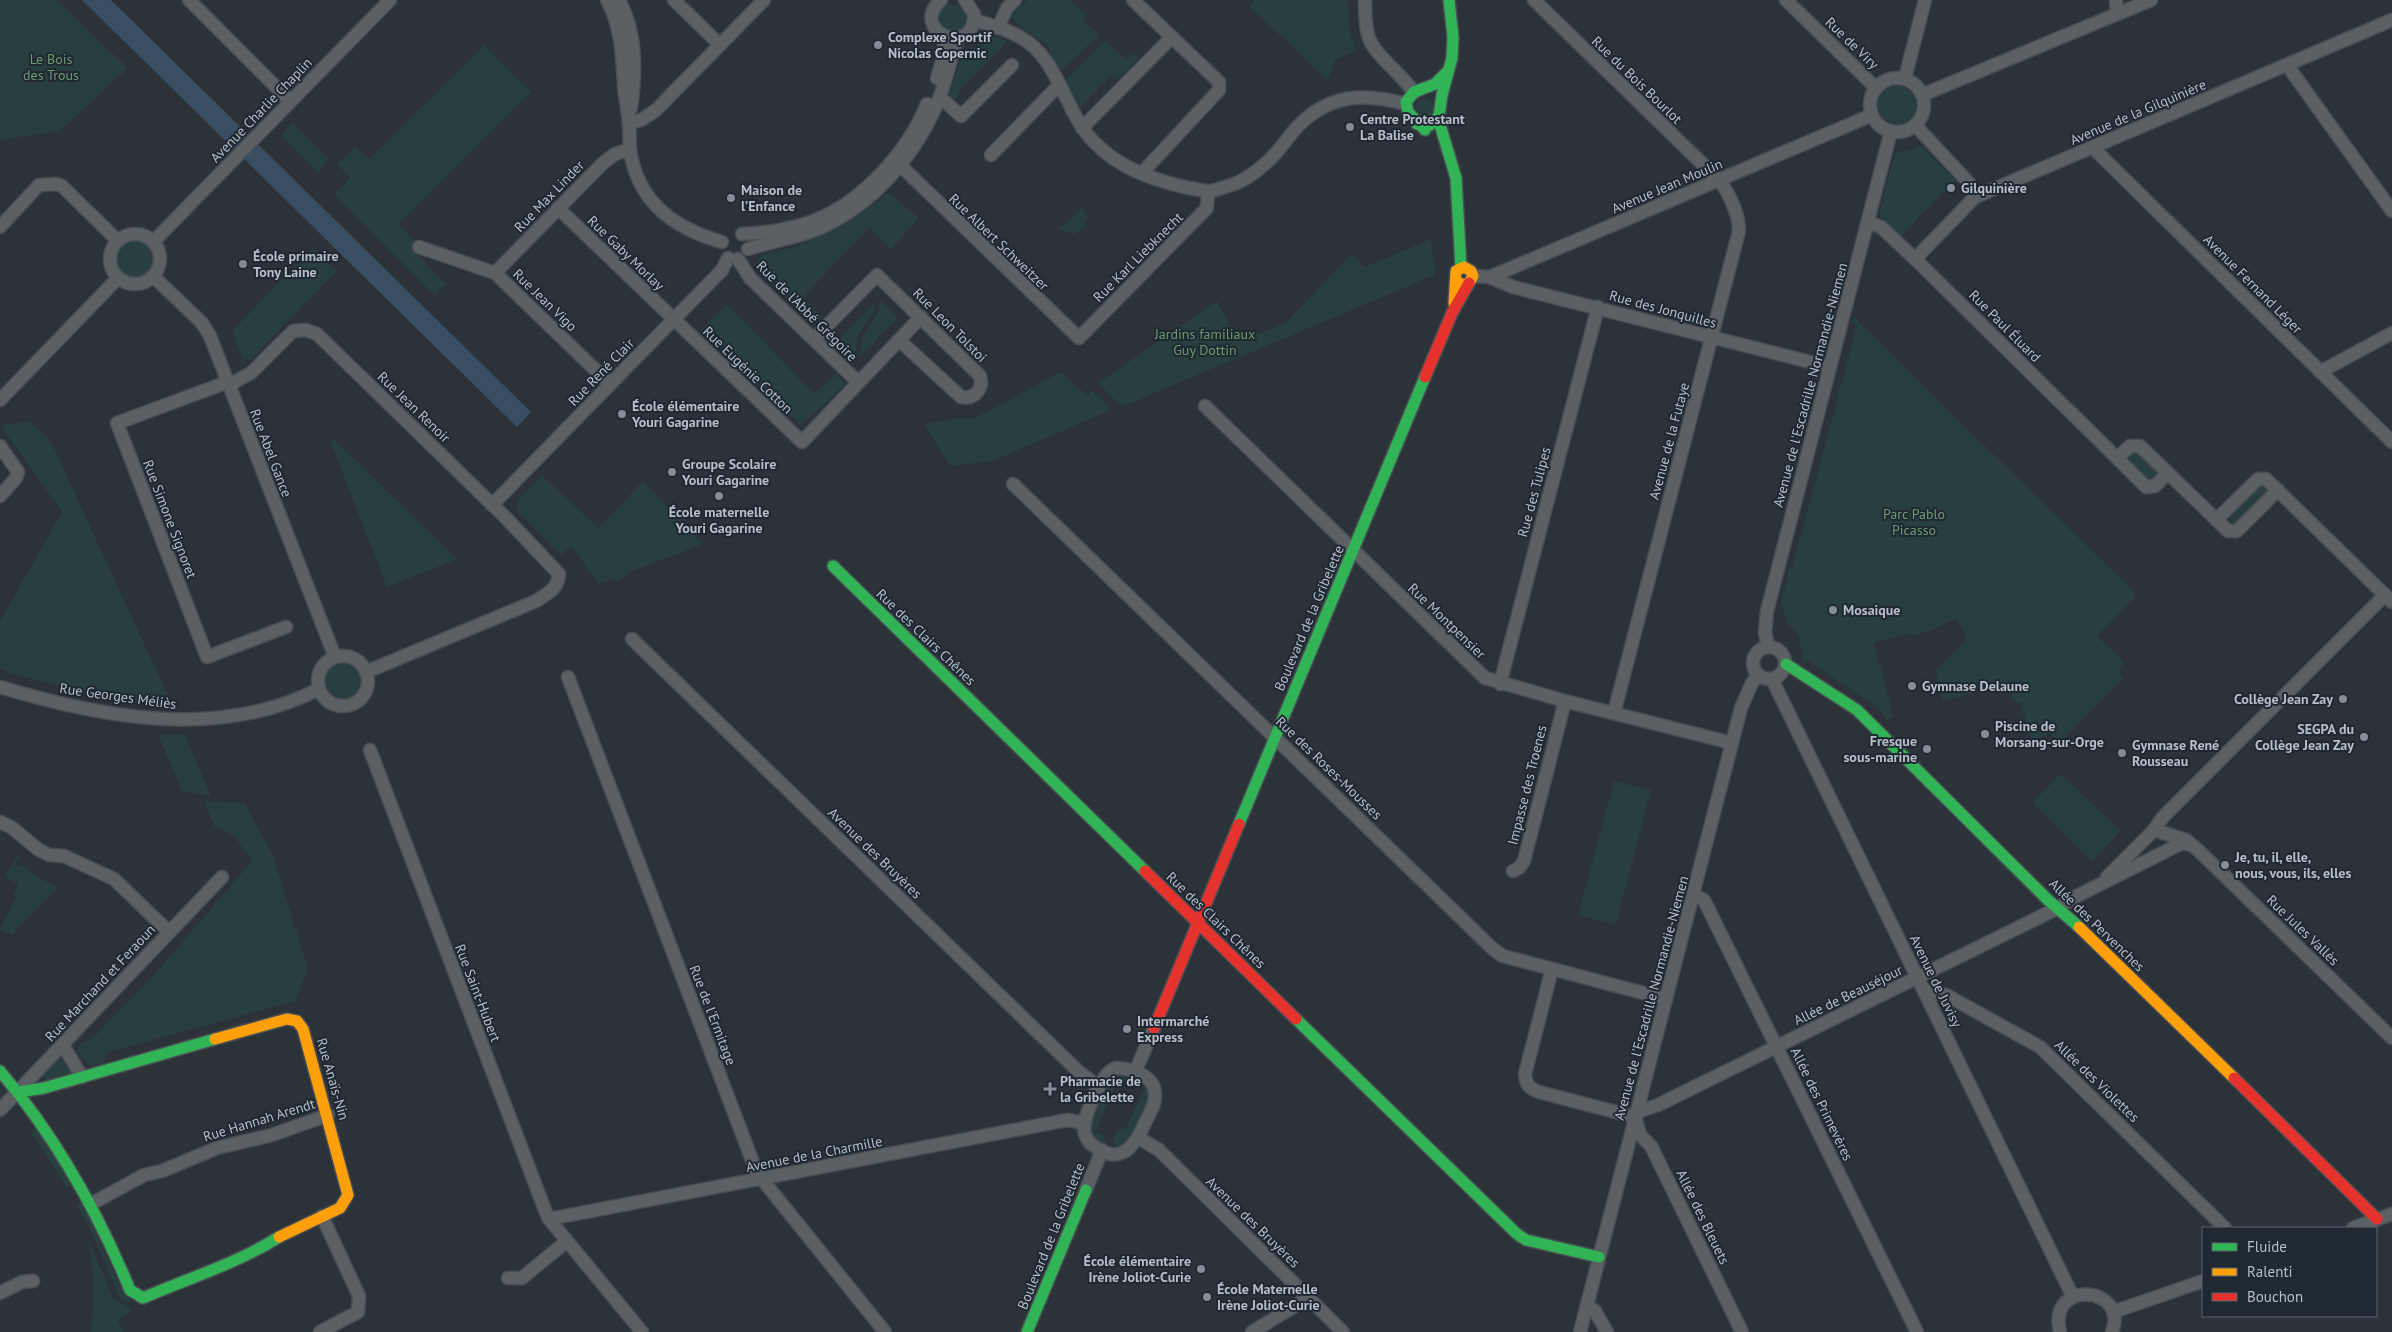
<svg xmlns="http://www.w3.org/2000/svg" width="2392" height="1332" font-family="'PT Sans',sans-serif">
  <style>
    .green { fill: #293e3e }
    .water { fill: #3a4e61 }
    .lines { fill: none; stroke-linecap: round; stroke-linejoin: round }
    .street-casing { stroke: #484e53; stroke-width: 15 }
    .fast-casing { stroke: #484e53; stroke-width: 14 }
    .slow-casing { stroke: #484e53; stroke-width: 14 }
    .jam-casing { stroke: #484e53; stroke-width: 14 }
    .street { stroke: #5b6065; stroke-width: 12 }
    .fast { stroke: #30b455; stroke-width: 11 }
    .slow { stroke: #ff9f0a; stroke-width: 11 }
    .jam { stroke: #e5322d; stroke-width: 11 }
    .poi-dot { fill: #858d96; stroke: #1e2932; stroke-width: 2 }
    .labels { text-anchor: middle; stroke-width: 4; stroke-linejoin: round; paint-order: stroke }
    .poi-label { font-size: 14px; font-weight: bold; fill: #b6bec8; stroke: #1e2932; text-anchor: start }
    .street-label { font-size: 14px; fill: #b6bec8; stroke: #1e2932 }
    .park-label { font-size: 14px; fill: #6e9874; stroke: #1e2932 }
  </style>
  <rect width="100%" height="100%" fill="#2b3238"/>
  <g class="green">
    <polygon points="0,0 57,0 128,68 60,131 0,140"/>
    <polygon points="1027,0 1071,0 1086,15 1083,20 1099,35 1057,75 1048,46 1018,25 1011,17"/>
    <polygon points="1254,0 1348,0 1351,34 1356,51 1336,59 1328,81 1249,6"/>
    <circle cx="952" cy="18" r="14"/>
    <polygon points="986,34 1008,41 961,90 954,102 948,99 962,55 981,43"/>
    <polygon points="1105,40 1126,59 1133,53 1138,58 1116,80 1111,76 1076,112 1062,84"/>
    <polygon points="484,45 531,92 398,224 416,243 411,248 447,284 435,296 334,194 350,178 337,164 355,146 369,159"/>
    <circle cx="1897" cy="105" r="19"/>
    <circle cx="1425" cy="108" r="10"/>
    <polygon points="293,123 329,159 318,173 281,135"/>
    <polygon points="1919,145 1955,180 1901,236 1879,215 1895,153 1911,150"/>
    <path d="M888,192L919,218L891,250L870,228L803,297L823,316L813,326L755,266C762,249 775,253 790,248C827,236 859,218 888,192Z"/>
    <polygon points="1082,207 1088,216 1084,226 1075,234 1059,230"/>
    <polygon points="1431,239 1435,275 1126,405 1119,404 1098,383 1217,301 1239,342 1285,323 1352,254 1365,267"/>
    <circle cx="136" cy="259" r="19"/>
    <polygon points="313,248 337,271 250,360 242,359 232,331"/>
    <polygon points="880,300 898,318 859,358 862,338 878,312"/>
    <polygon points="876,302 874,311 858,336 855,357 838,340"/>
    <polygon points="727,304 814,394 835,374 845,384 801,426 704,327"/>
    <polygon points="1853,316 2137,595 2097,636 2124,662 2118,672 2124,678 2062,741 2048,733 2032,742 2029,731 2023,732 2022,728 2027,726 2021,702 2016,703 2015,701 2013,701 2008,683 1943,701 1935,671 1967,638 1956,619 1930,631 1913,636 1911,633 1874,643 1894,717 1887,720 1875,706 1812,664 1812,661 1803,663 1799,635 1786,622 1781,603 1789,568 1792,568 1857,325 1852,323"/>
    <polygon points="1061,372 1087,395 1092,391 1109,406 1107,412 992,461 950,466 924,424 958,418 973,419"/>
    <path d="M29,421L46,436L54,448L172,704C137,702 105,695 72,688C47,682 24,678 0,669V621L62,512L0,425Z"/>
    <polygon points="334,439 457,559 455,560 387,587 330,441"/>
    <polygon points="2137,451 2158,471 2158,475 2149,480 2129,461 2129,453"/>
    <polygon points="542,475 598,528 643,481 703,544 633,571 616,582 614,579 599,584 571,546 561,555 518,512 518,500"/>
    <polygon points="2262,485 2267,486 2267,495 2235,524 2232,523 2230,516 2258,486"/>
    <circle cx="342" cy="681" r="19"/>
    <polygon points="158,735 185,735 211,796 182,791"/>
    <polygon points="2061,774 2121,831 2092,861 2032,803"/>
    <polygon points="1614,781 1651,790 1616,925 1578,915"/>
    <polygon points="204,801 245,803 273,856 308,968 296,1001 108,1052 103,1063 90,1066 77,1051 80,1043 93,1038 160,968 252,861 234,836 214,826"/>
    <polygon points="18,855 20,856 15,865 19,867 21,864 40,878 59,888 12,935 0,930 0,928 16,897 13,895 18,884 4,876"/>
    <polygon points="61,1056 64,1056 73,1070 71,1073 47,1082 42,1074"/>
    <path d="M1116,1073L1142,1079L1116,1084L1095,1133H1101L1111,1150L1091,1137C1088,1114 1100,1088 1116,1073Z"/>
    <polygon points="1149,1087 1150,1098 1133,1141 1119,1150 1112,1140 1117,1130 1126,1128 1143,1090"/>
    <polygon points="37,1127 72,1184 67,1188 30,1131"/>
    <polygon points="82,1201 121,1290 132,1302 123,1301 119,1296 89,1226 76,1205"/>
    <polygon points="88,1238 114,1300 129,1307 131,1312 118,1320 123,1332 91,1332 94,1287"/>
  </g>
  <polygon class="water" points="82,0 111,0 531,412 517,427"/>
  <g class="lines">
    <g class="street-casing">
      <g id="street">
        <polyline points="189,0 290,101"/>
        <path d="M607,0C621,26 622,52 624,82C624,96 628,109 629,123C630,132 629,141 630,150C638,203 674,228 722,242"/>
        <path d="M619,0C637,33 636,72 631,108"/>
        <polyline points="674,0 720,45"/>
        <path d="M941,0C907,32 975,59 974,14L965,0"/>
        <polyline points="1133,0 1219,82 1219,90 1142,173"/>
        <path d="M1365,0C1365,11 1365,24 1368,35C1373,55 1403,74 1414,93"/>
        <path d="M1534,0L1719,180C1729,193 1739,214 1739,231L1614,713"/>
        <polyline points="1786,0 1875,87"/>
        <polyline points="2116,0 2117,14"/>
        <path d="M974,20C989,24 1006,29 1020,37C1059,58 1064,111 1093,141C1121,171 1167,185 1206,191C1212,192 1221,188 1228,186C1243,182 1254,174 1266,163C1279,152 1287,138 1298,126C1331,93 1364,93 1406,104"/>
        <polyline points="998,28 1007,8 1015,0"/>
        <polyline points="2287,65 2392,211"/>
        <circle cx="1897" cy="105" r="27"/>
        <polyline points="937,78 944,56 944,37"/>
        <polyline points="1905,78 1925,0"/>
        <polyline points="1922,95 2151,0"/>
        <polyline points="940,97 961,116 1012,65"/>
        <polyline points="629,123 641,120 655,111 764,0"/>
        <polyline points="1915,125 1969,183 1975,197"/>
        <polyline points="1082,128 1172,37"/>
        <polyline points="2093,148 2392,442"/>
        <polyline points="991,155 1058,86"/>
        <polyline points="900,165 1079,338 1207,208 1208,192"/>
        <polyline points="558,208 802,442 921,317"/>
        <polyline points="1868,222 1881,227 1915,259 2117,458 2130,446 2140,446 2228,531 2237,531 2278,490"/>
        <polyline points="0,227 39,185 57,184 62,186 117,240"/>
        <circle cx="135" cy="259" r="25"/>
        <path d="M742,234C767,233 792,229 816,220C864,200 908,151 927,104"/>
        <polyline points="154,241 390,0"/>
        <polyline points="419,247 495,273 610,384"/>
        <path d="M748,249C772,241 797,238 820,228C875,204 919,151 940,96C947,77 951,57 958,38"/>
        <polyline points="738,259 750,278 858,382"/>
        <polyline points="1915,259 1975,197 2392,20"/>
        <polyline points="495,273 603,163 615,154 630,149"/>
        <polyline points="153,276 202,323 210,336 335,657"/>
        <polyline points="1473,276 1490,277 1872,115"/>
        <polyline points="1490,277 1513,287 1830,367"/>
        <path d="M814,339L877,275L980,376C984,389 974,400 961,397L899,340"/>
        <polyline points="2320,372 2392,333"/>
        <polyline points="228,382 117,423 207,657 286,627"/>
        <path d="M229,385L251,373L293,331L306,330L317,334L505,517L559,574C558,589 548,593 536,601L366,672"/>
        <polyline points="0,400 118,278"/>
        <polyline points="1205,406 1485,678 1565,701 1732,743"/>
        <polyline points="0,446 18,472 16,478 0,496"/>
        <polyline points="2117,458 2146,487 2155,486 2168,473"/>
        <polyline points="1013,484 1493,949 1503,956 1666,999"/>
        <polyline points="492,505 722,270 728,258"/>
        <polyline points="2216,520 2258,479 2266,479 2392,602"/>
        <polyline points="632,639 1078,1071 1099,1087"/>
        <polyline points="1768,646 1765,633 1767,611 1891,131"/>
        <circle cx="1769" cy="663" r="16"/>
        <circle cx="343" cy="681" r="25"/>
        <polyline points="568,677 757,1173 885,1332"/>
        <polyline points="1772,679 2073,1297"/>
        <polyline points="1500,684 1598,307"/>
        <path d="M0,687C102,718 220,740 319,689"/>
        <polyline points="370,750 545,1210 549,1219 642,1332"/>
        <polyline points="0,822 11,827 39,850 49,855 64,856 114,879 169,932"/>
        <polyline points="2154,830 2186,840 2199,851 2392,1038"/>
        <polyline points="1513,871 1519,868 1524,861 1565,701"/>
        <polyline points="2107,877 2154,830 2163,817 2385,595"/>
        <polyline points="1694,895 1704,900 1917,1332"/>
        <path d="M1552,969L1525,1074C1526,1085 1529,1088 1539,1092L1635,1117"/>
        <polyline points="1924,990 1946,995 2040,1047 2225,1228"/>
        <polyline points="63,1045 82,1077"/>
        <path d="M1116,1068C1131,1068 1155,1076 1155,1094C1156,1104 1149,1114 1145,1123C1133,1150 1118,1167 1090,1143C1087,1139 1084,1134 1084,1129C1085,1114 1101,1072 1116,1068Z"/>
        <polyline points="1135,1072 1154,1028"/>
        <polyline points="0,1110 222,877"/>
        <polyline points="1635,1117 1640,1111 1658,1105 2058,908 2073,898 2182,843 2192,845"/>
        <polyline points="1636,1120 1640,1135 1651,1146 1742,1332"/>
        <polyline points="1139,1138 1159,1150 1343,1332"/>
        <polyline points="1086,1190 1102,1150"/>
        <polyline points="91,1204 144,1175 162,1171 217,1148 272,1135 328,1115"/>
        <polyline points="549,1219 1067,1120 1085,1123"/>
        <polyline points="2353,1228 2392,1214"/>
        <polyline points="508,1278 522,1278 567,1241"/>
        <polyline points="0,1293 22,1282 33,1281"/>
        <polyline points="1587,1305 1595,1311 1607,1332"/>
        <polyline points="2113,1312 2203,1281"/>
        <polyline points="320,1332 358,1312 359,1296 322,1216"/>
        <polyline points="1252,1332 1308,1298"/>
        <polyline points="1580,1332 1741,708 1752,683 1758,675"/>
        <path d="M2060,1332C2047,1277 2130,1287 2112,1332"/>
      </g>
    </g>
    <g class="fast-casing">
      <g id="fast">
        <polyline points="1438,118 1456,178 1461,268"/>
        <polyline points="1417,124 1430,125 1439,116 1442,95 1452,58 1453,37 1449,0"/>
        <polyline points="1425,130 1408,112 1406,102 1414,92 1435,84 1448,71"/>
        <polyline points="833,566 1145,871"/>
        <polyline points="1786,664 1857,710 2048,900 2079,927"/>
        <polyline points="1239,824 1425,377"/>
        <polyline points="1296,1019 1517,1234 1526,1240 1599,1257"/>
        <path d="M0,1071C56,1137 97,1210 130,1290L143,1298C189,1278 236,1264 279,1237"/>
        <polyline points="19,1092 44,1088 215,1039"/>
        <polyline points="1027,1332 1086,1190"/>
      </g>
    </g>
    <g class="slow-casing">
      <g id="slow">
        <polyline points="1454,303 1456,271 1464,267 1471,271 1473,276 1469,283 1462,285 1457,281"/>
        <polyline points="2079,927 2234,1078"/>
        <polyline points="215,1039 287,1019 297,1021 303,1029 348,1195 340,1208 279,1237"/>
      </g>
    </g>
    <g class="jam-casing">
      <g id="jam">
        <polyline points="1425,377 1452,313 1469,283"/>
        <polyline points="1145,871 1296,1019"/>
        <polyline points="1154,1028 1239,824"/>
        <polyline points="2234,1078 2377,1219"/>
      </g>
    </g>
    <use href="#street" class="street"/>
    <use href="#fast" class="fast"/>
    <use href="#slow" class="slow"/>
    <use href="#jam" class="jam"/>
  </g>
  <g class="poi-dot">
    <circle cx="878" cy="45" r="5"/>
    <circle cx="1350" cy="127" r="5"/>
    <circle cx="1951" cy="188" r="5"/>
    <circle cx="731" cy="198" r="5"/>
    <circle cx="243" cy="264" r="5"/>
    <circle cx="622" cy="414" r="5"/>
    <circle cx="672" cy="472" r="5"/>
    <circle cx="719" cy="496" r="5"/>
    <circle cx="1833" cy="610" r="5"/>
    <circle cx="1912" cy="686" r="5"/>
    <circle cx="2343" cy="699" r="5"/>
    <circle cx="1985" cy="734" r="5"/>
    <circle cx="2364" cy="737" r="5"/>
    <circle cx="1927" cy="749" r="5"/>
    <circle cx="2122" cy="753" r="5"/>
    <circle cx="2225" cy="865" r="5"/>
    <circle cx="1127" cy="1029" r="5"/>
    <path d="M1047.5 1081.5h5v5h5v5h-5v5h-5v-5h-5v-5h5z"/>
    <circle cx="1201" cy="1269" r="5"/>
    <circle cx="1207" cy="1297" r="5"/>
  </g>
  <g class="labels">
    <g class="poi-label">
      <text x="888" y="42">Complexe Sportif<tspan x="888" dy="16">Nicolas Copernic</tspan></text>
      <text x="1360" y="124">Centre Protestant<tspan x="1360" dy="16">La Balise</tspan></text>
      <text x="1961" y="193">Gilquinière</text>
      <text x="741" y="195">Maison de<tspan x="741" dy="16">l’Enfance</tspan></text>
      <text x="253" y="261">École primaire<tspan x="253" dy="16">Tony Laine</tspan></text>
      <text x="632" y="411">École élémentaire<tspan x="632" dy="16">Youri Gagarine</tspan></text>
      <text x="682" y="469">Groupe Scolaire<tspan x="682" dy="16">Youri Gagarine</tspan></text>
      <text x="719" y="517" text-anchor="middle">École maternelle<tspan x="719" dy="16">Youri Gagarine</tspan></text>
      <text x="1843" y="615">Mosaique</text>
      <text x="1922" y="691">Gymnase Delaune</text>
      <text x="2333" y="704" text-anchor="end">Collège Jean Zay</text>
      <text x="1995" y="731">Piscine de<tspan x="1995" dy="16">Morsang-sur-Orge</tspan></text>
      <text x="2354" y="734" text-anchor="end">SEGPA du<tspan x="2354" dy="16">Collège Jean Zay</tspan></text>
      <text x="1917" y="746" text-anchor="end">Fresque<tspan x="1917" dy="16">sous-marine</tspan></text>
      <text x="2132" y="750">Gymnase René<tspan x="2132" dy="16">Rousseau</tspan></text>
      <text x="2235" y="862">Je, tu, il, elle,<tspan x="2235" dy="16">nous, vous, ils, elles</tspan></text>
      <text x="1137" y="1026">Intermarché<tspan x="1137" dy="16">Express</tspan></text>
      <text x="1060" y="1086">Pharmacie de<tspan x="1060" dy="16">la Gribelette</tspan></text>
      <text x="1191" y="1266" text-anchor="end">École élémentaire<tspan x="1191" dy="16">Irène Joliot-Curie</tspan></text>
      <text x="1217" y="1294">École Maternelle<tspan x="1217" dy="16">Irène Joliot-Curie</tspan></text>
    </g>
    <g class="street-label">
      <text transform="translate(1852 43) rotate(44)" y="5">Rue de Viry</text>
      <text transform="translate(1637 80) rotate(44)" y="5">Rue du Bois Bourlot</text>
      <text transform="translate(261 110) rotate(-46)" y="5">Avenue Charlie Chaplin</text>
      <text transform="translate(2138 112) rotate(-23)" y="5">Avenue de la Gilquinière</text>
      <text transform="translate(1667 186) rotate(-23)" y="5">Avenue Jean Moulin</text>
      <text transform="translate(549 196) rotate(-46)" y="5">Rue Max Linder</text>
      <text transform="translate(999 242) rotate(44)" y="5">Rue Albert Schweitzer</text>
      <text transform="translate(626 253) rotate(44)" y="5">Rue Gaby Morlay</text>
      <text transform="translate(1138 257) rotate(-45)" y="5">Rue Karl Liebknecht</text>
      <text transform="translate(2253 284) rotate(45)" y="5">Avenue Fernand Léger</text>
      <text transform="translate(545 300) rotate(44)" y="5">Rue Jean Vigo</text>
      <text transform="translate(1663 309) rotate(15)" y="5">Rue des Jonquilles</text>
      <text transform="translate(807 311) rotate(45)" y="5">Rue de l'Abbé Grégoire</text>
      <text transform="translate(950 325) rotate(45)" y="5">Rue Leon Tolstoi</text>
      <text transform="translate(2005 326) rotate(45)" y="5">Rue Paul Éluard</text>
      <text transform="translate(748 370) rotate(44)" y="5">Rue Eugénie Cotton</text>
      <text transform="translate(601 372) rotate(-46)" y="5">Rue René Clair</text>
      <text transform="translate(1810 385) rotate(-75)" y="5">Avenue de l'Escadrille Normandie-Niemen</text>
      <text transform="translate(414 407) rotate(44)" y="5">Rue Jean Renoir</text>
      <text transform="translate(1669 441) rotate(-75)" y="5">Avenue de la Futaye</text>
      <text transform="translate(271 453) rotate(69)" y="5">Rue Abel Gance</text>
      <text transform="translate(1534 492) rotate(-75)" y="5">Rue des Tulipes</text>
      <text transform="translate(170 519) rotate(69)" y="5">Rue Simone Signoret</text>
      <text transform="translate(1309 618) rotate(-67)" y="5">Boulevard de la Gribelette</text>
      <text transform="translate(1447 621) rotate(44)" y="5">Rue Montpensier</text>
      <text transform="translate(926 637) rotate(44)" y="5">Rue des Clairs Chênes</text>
      <text transform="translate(118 696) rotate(8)" y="5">Rue Georges Méliès</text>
      <text transform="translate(1329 768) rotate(44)" y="5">Rue des Roses-Mousses</text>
      <text transform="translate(1527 785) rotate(-76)" y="5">Impasse des Troenes</text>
      <text transform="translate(875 853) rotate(44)" y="5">Avenue des Bruyères</text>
      <text transform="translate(1216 920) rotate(44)" y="5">Rue des Clairs Chênes</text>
      <text transform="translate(2097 925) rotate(44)" y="5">Allée des Pervenches</text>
      <text transform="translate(2303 930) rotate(44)" y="5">Rue Jules Vallès</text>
      <text transform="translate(1936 981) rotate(64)" y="5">Avenue de Juvisy</text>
      <text transform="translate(100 983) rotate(-47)" y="5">Rue Marchand et Feraoun</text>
      <text transform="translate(478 993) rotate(69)" y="5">Rue Saint-Hubert</text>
      <text transform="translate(1848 995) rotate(-26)" y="5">Allée de Beauséjour</text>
      <text transform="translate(1651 998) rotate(-75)" y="5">Avenue de l'Escadrille Normandie-Niemen</text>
      <text transform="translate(713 1015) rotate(69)" y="5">Rue de l'Ermitage</text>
      <text transform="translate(333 1079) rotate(74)" y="5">Rue Anaïs-Nin</text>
      <text transform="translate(2097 1081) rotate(44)" y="5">Allée des Violettes</text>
      <text transform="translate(1822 1104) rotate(64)" y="5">Allée des Primevères</text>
      <text transform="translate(259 1120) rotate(-17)" y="5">Rue Hannah Arendt</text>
      <text transform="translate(814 1154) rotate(-11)" y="5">Avenue de la Charmille</text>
      <text transform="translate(1703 1217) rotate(64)" y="5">Allée des Bleuets</text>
      <text transform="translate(1253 1222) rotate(44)" y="5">Avenue des Bruyères</text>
      <text transform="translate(1051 1236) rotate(-68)" y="5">Boulevard de la Gribelette</text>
    </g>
    <g class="park-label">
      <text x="51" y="64">Le Bois<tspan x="51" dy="16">des Trous</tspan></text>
      <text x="1205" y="339">Jardins familiaux<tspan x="1205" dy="16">Guy Dottin</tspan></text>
      <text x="1914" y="519">Parc Pablo<tspan x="1914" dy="16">Picasso</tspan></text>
    </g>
  </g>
  <rect x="2202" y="1227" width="175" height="90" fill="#1e2932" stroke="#5b656e"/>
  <rect x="2212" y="1243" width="25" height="8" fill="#30b455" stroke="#5b656e"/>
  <text x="2247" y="1252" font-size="15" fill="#b6bec8">Fluide</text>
  <rect x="2212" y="1268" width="25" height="8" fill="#ff9f0a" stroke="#5b656e"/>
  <text x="2247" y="1277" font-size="15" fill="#b6bec8">Ralenti</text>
  <rect x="2212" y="1293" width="25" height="8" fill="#e5322d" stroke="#5b656e"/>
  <text x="2247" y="1302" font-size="15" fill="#b6bec8">Bouchon</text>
</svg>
